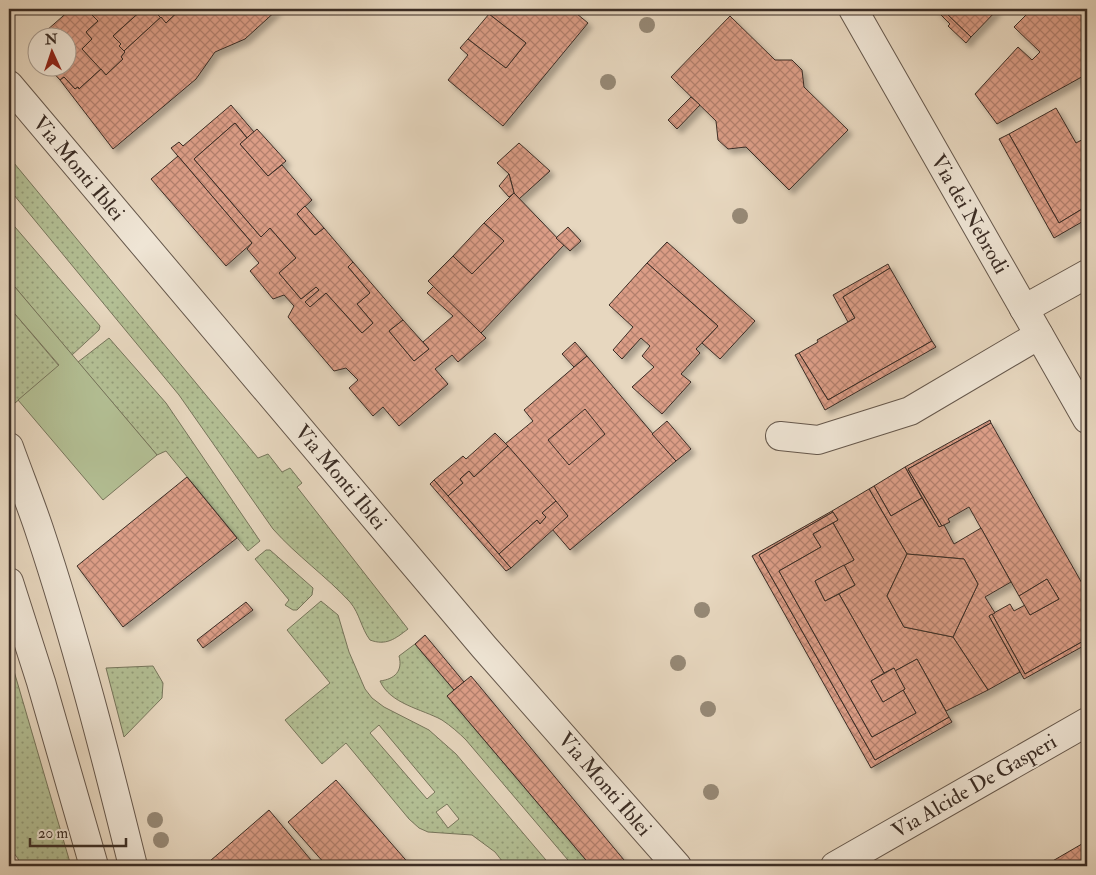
<svg xmlns="http://www.w3.org/2000/svg" width="1096" height="875" font-family="'IM FELL Double Pica',serif">
  <style>
    .grass { fill: url(#grass-dots); stroke: #77765c; fill-rule: evenodd }
    .garden { fill: #b3bf94; stroke: #77765c }
    .building { fill: url(#building-cross-hatch); stroke: #3b2d25; filter: url(#shadow) }
    .lines { fill: none; stroke-linecap: round; stroke-linejoin: round }
    .minor-casing { stroke: #66584c; stroke-width: 30 }
    .minor { stroke: #efe5d5; stroke-width: 28 }
    .tree { fill: #968976 }
    .labels { text-anchor: middle; stroke-width: 4; stroke-linejoin: round; paint-order: stroke }
    .street-label { font-size: 21px; fill: #3b2d25; stroke: #efe5d5 }
  </style>
  <defs>
    <pattern id="grass-dots" width="8" height="8" patternUnits="userSpaceOnUse" patternTransform="scale(1.25)"><rect width="8" height="8" fill="#b3bf94"/><path d="M2 2h.1M6 6h.1" fill="none" stroke="#939c79" stroke-width="1.8" stroke-linecap="round"/></pattern>
    <pattern id="building-cross-hatch" width="8" height="8" patternUnits="userSpaceOnUse" patternTransform="scale(1.25)"><rect width="8" height="8" fill="#db9d86"/><path d="M0 0l8 8M0 8l8-8" fill="none" stroke="#b3806d"/></pattern>
    <filter id="shadow"><feDropShadow dx="4.5" dy="4.5" stdDeviation="2.5" flood-color="#0004"/></filter>
  </defs>
  <rect width="100%" height="100%" fill="#e7d7bf"/>
  <filter id="stains"><feTurbulence type="fractalNoise" baseFrequency=".004" numOctaves="4"/><feColorMatrix values="0 0 0 0 .2 0 0 0 0 .09 0 0 0 0 .02 0 0 0 .5 -.17"/></filter>
  <radialGradient id="worn" r=".72"><stop offset=".6" stop-color="#630" stop-opacity="0"/><stop offset="1" stop-color="#630" stop-opacity=".3"/></radialGradient>
  <g class="grass">
    <path d="M9,157L258,458L268,454L282,472L290,468L302,483L297,487L408,629C395,639 386,646 370,640C361,628 360,614 350,602C326,576 297,556 273,529L179,395L9,189Z"/>
    <polygon points="9,220 100,326 99,330 72,355 9,280"/>
    <polygon points="9,307 59,366 15,403 9,390"/>
    <polygon points="109,338 166,403 260,541 248,551 166,451 157,455 78,362"/>
    <polygon points="266,550 270,550 313,588 312,595 297,610 293,610 285,605 289,600 255,559"/>
    <path d="M321,601L338,615L349,652L365,689L372,698L384,707L429,730L456,754L551,866H506L495,852L472,835L428,832L419,828L409,819L346,743L322,764L285,720L330,683L287,630ZM379,725L435,792L427,799L370,733ZM447,804L459,819L448,828L436,812Z"/>
    <path d="M415,644L454,690L447,696L591,866H573L466,740C459,733 451,726 442,720C422,709 390,704 380,681C395,679 403,671 399,656Z"/>
    <polygon points="9,654 71,866 23,866 9,846"/>
    <polygon points="153,666 163,683 162,698 124,737 106,668"/>
  </g>
  <polygon class="garden" points="9,280 157,455 103,500 18,400 59,365 9,307"/>
  <g class="building">
    <polygon points="71,9 96,9 91,14 98,21 86,32 92,39 82,49 101,69 79,89 78,87 75,89 64,77 60,80 49,68 68,68 68,38 38,38"/>
    <polygon points="96,9 143,9 113,36 121,44 119,46 125,52 121,57 123,59 106,75 82,49 92,39 86,32 98,21 91,14"/>
    <polygon points="143,9 152,9 161,17 124,51 119,46 121,44 113,36"/>
    <polygon points="152,9 181,9 166,23"/>
    <polygon points="181,9 278,9 245,39 215,52 196,79 113,149 60,80 64,77 75,89 78,87 79,89 101,69 106,75 123,59 121,57 125,52 124,51 161,17 166,23"/>
    <polygon points="494,9 571,9 588,23 503,126 448,80 468,55 460,48 468,39 506,68 526,43 489,14"/>
    <polygon points="935,9 942,9 971,37 966,43 948,26 950,24"/>
    <polygon points="942,9 998,9 971,37"/>
    <polygon points="1032,9 1087,9 1087,74 997,124 975,94 1018,47 1032,60 1040,52 1014,27"/>
    <polygon points="489,14 526,43 506,68 468,39"/>
    <polygon points="730,16 775,60 792,60 802,70 804,87 848,130 789,190 746,147 728,149 718,140 716,121 671,77"/>
    <polygon points="691,97 700,105 677,129 668,120"/>
    <polygon points="231,105 254,132 247,138 235,123 194,159 261,237 270,228 296,258 279,273 301,299 316,287 319,290 305,302 310,307 326,293 362,333 373,323 357,304 370,293 348,267 353,262 403,320 389,331 414,361 429,349 423,342 453,316 427,293 434,286 486,338 458,362 452,355 435,369 448,384 399,426 383,407 373,416 349,388 358,380 346,368 334,371 288,317 294,306 284,295 273,299 250,271 259,263 247,249 252,243 171,148 179,142 183,146"/>
    <polygon points="1056,108 1076,143 1087,137 1087,206 1059,223 1009,134"/>
    <polygon points="235,123 247,138 240,144 268,176 282,165 312,200 297,214 315,235 324,228 353,262 348,267 370,293 357,304 373,323 362,333 326,293 310,307 305,302 319,290 316,287 301,299 279,273 296,258 270,228 261,237 194,159"/>
    <polygon points="257,129 286,161 268,176 240,144"/>
    <polygon points="1009,134 1059,223 1087,206 1087,219 1054,238 999,139"/>
    <polygon points="519,143 550,171 519,199 514,193 509,174 497,163"/>
    <polygon points="178,156 252,243 226,266 151,179"/>
    <polygon points="509,174 514,193 509,197 499,186"/>
    <polygon points="514,193 564,245 481,333 428,281 453,256 472,274 504,241 484,223"/>
    <polygon points="305,206 324,228 315,235 297,214"/>
    <polygon points="484,223 504,241 472,274 453,256"/>
    <polygon points="568,227 581,241 570,251 556,238"/>
    <polygon points="667,242 755,321 720,359 702,343 718,326 647,263"/>
    <polygon points="647,263 718,326 696,349 700,353 681,374 691,382 662,414 632,387 654,367 642,356 650,346 641,338 622,359 613,350 633,327 609,305"/>
    <polygon points="888,264 890,268 843,297 855,318 848,322 833,295"/>
    <polygon points="890,268 932,341 828,400 799,353 818,342 817,340 855,318 843,297"/>
    <polygon points="403,320 429,349 414,361 389,331"/>
    <polygon points="932,341 936,347 825,410 795,355 799,353 828,400"/>
    <polygon points="575,342 587,356 574,367 562,354"/>
    <polygon points="587,356 676,461 570,550 552,529 568,516 505,444 533,421 524,410"/>
    <polygon points="585,409 605,434 569,465 548,440"/>
    <polygon points="990,420 991,423 908,469 942,526 939,527 905,467"/>
    <polygon points="667,421 691,449 676,461 652,434"/>
    <polygon points="991,423 1087,592 1087,639 1025,674 992,614 1010,604 1014,611 1025,605 1030,615 1059,599 1047,579 1019,596 969,507 948,519 950,522 942,526 908,469"/>
    <polygon points="495,433 508,446 474,477 469,471 460,479 463,483 448,496 434,480 463,456 466,459"/>
    <polygon points="508,446 556,501 542,513 546,517 540,524 537,520 499,554 448,496 463,483 460,479 469,471 474,477"/>
    <polygon points="905,467 922,498 891,516 874,486"/>
    <polygon points="187,477 237,538 123,627 77,566"/>
    <polygon points="434,480 511,568 506,571 430,484"/>
    <polygon points="874,486 891,516 922,498 939,527 944,525 954,544 981,528 1011,582 985,597 995,613 989,616 1020,672 988,690 953,637 978,584 964,559 907,554 869,489"/>
    <polygon points="869,489 907,554 887,596 904,627 953,637 988,690 946,711 917,659 895,671 894,668 884,673 839,594 855,585 844,565 854,560 833,523 838,520 832,511"/>
    <polygon points="556,501 568,516 511,568 499,554 537,520 540,524 546,517 542,513"/>
    <polygon points="832,511 833,512 759,555 875,760 949,717 952,722 871,768 752,556"/>
    <polygon points="833,512 838,520 813,534 821,547 779,571 872,737 916,713 903,690 905,689 895,671 917,659 949,717 875,760 759,555"/>
    <polygon points="833,523 854,560 815,581 825,601 839,594 884,673 871,681 883,702 903,690 916,713 872,737 779,571 821,547 813,534"/>
    <polygon points="907,554 964,559 978,584 953,637 904,627 887,596"/>
    <polygon points="844,565 855,585 825,601 815,581"/>
    <polygon points="1047,579 1059,599 1030,615 1019,596"/>
    <polygon points="246,602 253,610 203,648 197,640"/>
    <polygon points="992,614 1025,674 1087,639 1087,644 1024,679 989,616"/>
    <polygon points="425,635 464,682 454,690 415,644"/>
    <polygon points="894,668 905,689 883,702 871,681"/>
    <polygon points="471,676 629,866 591,866 447,696"/>
    <polygon points="336,780 411,866 331,866 327,862 325,864 288,822"/>
    <polygon points="269,810 316,866 204,866 224,849"/>
    <polygon points="1087,841 1087,859 1075,866 1044,866"/>
  </g>
  <g class="lines">
    <g class="minor-casing">
      <g id="minor">
        <polyline points="853,9 1087,419"/>
        <polyline points="9,85 484,647 677,866"/>
        <polyline points="1024,309 1087,274"/>
        <polyline points="780,436 818,440 910,411 1039,335"/>
        <path d="M9,447C19,475 30,502 39,529C76,640 105,753 133,866"/>
        <polyline points="9,582 41,682 94,866"/>
        <polyline points="835,866 1087,722"/>
      </g>
    </g>
    <use href="#minor" class="minor"/>
  </g>
  <g class="tree">
    <circle cx="647" cy="25" r="8"/>
    <circle cx="608" cy="82" r="8"/>
    <circle cx="740" cy="216" r="8"/>
    <circle cx="702" cy="610" r="8"/>
    <circle cx="678" cy="663" r="8"/>
    <circle cx="708" cy="709" r="8"/>
    <circle cx="711" cy="792" r="8"/>
    <circle cx="155" cy="820" r="8"/>
    <circle cx="161" cy="840" r="8"/>
  </g>
  <g class="labels">
    <g class="street-label">
      <text transform="translate(79 168) rotate(50)" y="7">Via Monti Iblei</text>
      <text transform="translate(970 214) rotate(60)" y="7">Via dei Nebrodi</text>
      <text transform="translate(341 477) rotate(50)" y="7">Via Monti Iblei</text>
      <text transform="translate(605 784) rotate(49)" y="7">Via Monti Iblei</text>
      <text transform="translate(974 786) rotate(-30)" y="7">Via Alcide De Gasperi</text>
    </g>
  </g>
  <rect width="1096" height="875" fill="none" stroke="#e7d7bf" stroke-width="30"/>
  <rect x="10" y="10" width="1076" height="855" fill="none" stroke="#3b2d25" stroke-width="2.5"/>
  <rect x="15" y="15" width="1066" height="845" fill="none" stroke="#3b2d25"/>
  <g transform="translate(52 52) rotate(357)"><circle r="24" fill="#efe5d5" stroke="#a79b8f"/>
  <path d="M0-4L9 19L0 12L-9 19Z" fill="#8f2418"/>
  <text y="-8" font-size="14" font-weight="bold" text-anchor="middle" fill="#3b2d25">N</text>
  </g>
  <path d="M30 838v8h96v-8" fill="none" stroke="#3b2d25" stroke-width="2.5"/>
  <text x="38" y="838" font-size="15" fill="#3b2d25" stroke="#efe5d5" stroke-width="4" paint-order="stroke">20 m</text>
  <rect width="100%" height="100%" filter="url(#stains)"/>
  <rect width="100%" height="100%" fill="url(#worn)"/>
</svg>
